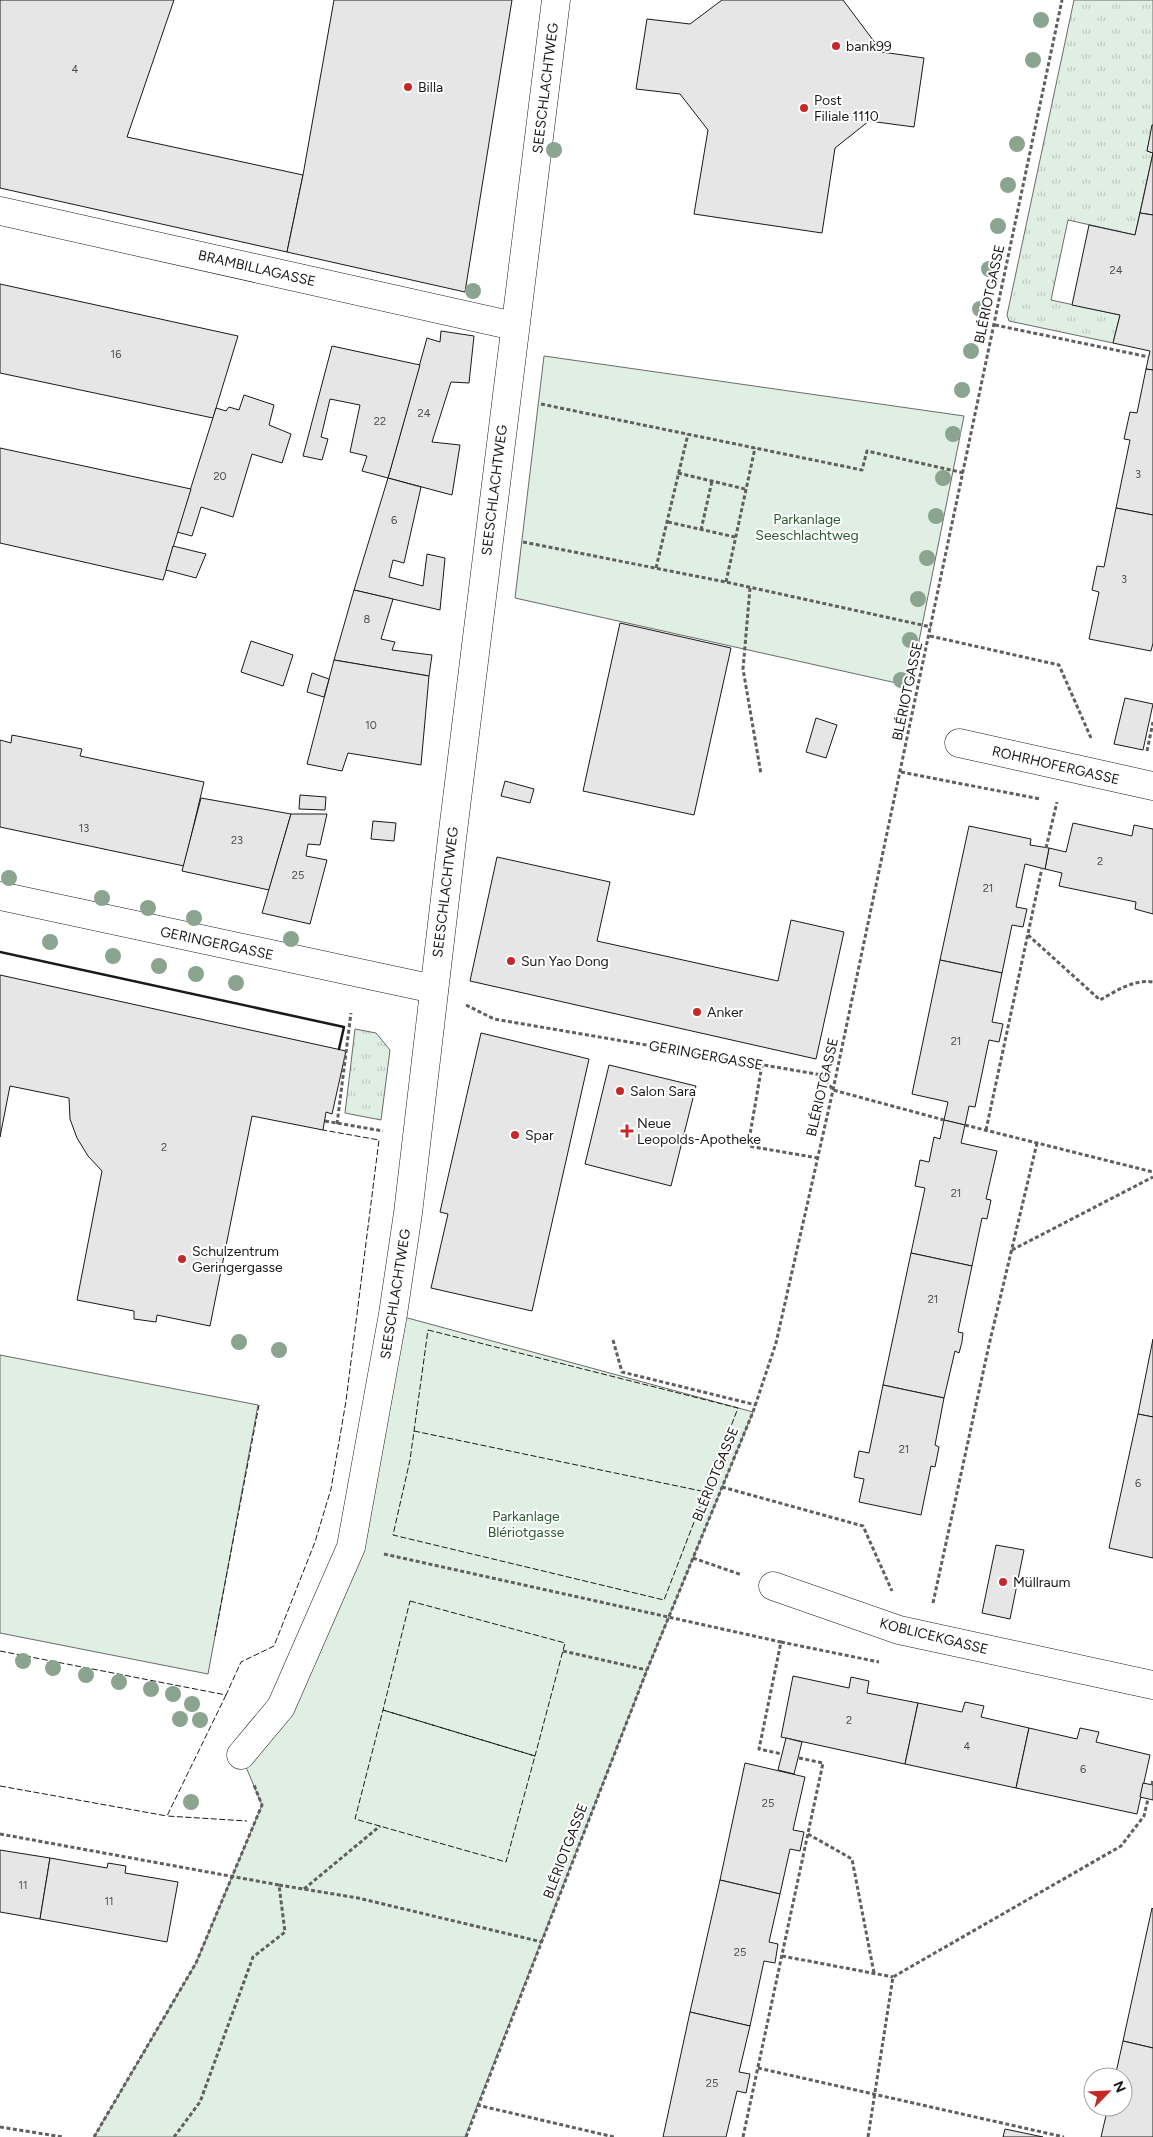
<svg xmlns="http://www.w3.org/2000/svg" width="1153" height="2137" font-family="Figtree,sans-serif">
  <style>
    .grass { fill: url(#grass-tufts); stroke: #6a6a6a }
    .park { fill: #e0efe3; stroke: #6a6a6a }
    .building { fill: #e6e6e6; stroke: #1a1a1a }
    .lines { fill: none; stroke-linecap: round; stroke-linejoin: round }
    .street-casing { stroke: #1a1a1a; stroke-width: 29 }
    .path { stroke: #5f5f5f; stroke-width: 3; stroke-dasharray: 4 2.5; stroke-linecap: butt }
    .street { stroke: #fff; stroke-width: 28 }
    .fence { stroke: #1a1a1a; stroke-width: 1; stroke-dasharray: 6 2.5; stroke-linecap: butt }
    .wall { stroke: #1a1a1a; stroke-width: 2.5 }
    .tree { fill: #8aa48f }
    .poi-dot { fill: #c62828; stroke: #fff; stroke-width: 2 }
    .labels { text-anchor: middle; stroke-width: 4; stroke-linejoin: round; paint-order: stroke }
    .number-label { font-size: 11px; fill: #4d4d4d }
    .poi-label { font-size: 14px; fill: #1a1a1a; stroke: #fff; text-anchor: start }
    .street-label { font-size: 14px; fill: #1a1a1a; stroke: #fff }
    .park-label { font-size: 14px; fill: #2b5a34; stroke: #fff }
  </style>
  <defs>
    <pattern id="grass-tufts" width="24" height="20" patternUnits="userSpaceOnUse" patternTransform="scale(1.25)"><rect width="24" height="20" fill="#e0efe3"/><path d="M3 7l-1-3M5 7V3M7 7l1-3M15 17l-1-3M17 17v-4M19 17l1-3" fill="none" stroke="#c0ccc2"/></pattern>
  </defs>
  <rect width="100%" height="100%" fill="#fff"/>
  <g class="grass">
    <polygon points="1074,0 1153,0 1153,125 1147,151 1153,153 1135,235 1068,220 1051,300 1120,315 1113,343 1009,321 1007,315"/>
    <polygon points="355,1029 376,1033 390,1050 381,1120 345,1113"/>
  </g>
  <g class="park">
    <polygon points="544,356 964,416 910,686 515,598"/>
    <polygon points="393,1314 753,1412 647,1670 465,2137 94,2137 196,1963 262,1805 241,1755 351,1547"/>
    <polygon points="0,1355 258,1405 208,1674 0,1633"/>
  </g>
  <g class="building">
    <polygon points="0,0 174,0 127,137 303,175 287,252 0,188"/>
    <polygon points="334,0 512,0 465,292 287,252 303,175"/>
    <polygon points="722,0 843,0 882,52 924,58 914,127 869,121 835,148 822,233 694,214 708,130 680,94 636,89 647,19 690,24"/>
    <polygon points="1152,125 1153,125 1153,215 1140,213 1153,153 1147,151"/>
    <polygon points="1140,213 1153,215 1153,370 1146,369 1150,351 1113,343 1120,315 1072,305 1089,225 1135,235"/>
    <polygon points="0,284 238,336 213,418 0,373"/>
    <polygon points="441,331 474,336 469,383 451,382 432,442 460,445 452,495 388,478 427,338 440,342"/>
    <polygon points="332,346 420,365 388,478 362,471 367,456 350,452 360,405 330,399 321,437 328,439 322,460 303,456"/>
    <polygon points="1146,369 1153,370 1153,515 1116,508 1130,440 1124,439 1130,412 1137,413"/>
    <polygon points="244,395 274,405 269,425 291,434 282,463 252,454 233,517 201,507 192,536 177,532 216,408 226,411 229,407 239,410"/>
    <polygon points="0,448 191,489 163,580 0,543"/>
    <polygon points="388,478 421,487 404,563 393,560 389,577 423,586 427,554 445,558 440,610 354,590"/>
    <polygon points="1116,508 1153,515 1153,643 1151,651 1089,639 1099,592 1092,590 1097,566 1104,567"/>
    <polygon points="173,546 206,554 196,578 166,570"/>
    <polygon points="354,590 393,599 381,639 395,642 392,650 432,655 429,676 334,660"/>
    <polygon points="620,623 731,648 694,815 583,791"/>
    <polygon points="251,641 293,655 283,686 241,672"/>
    <polygon points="334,660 429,676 421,765 348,753 342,771 307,764"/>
    <polygon points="312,673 329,679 324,697 307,692"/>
    <polygon points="1125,698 1153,704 1143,750 1114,744"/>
    <polygon points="816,718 837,725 826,758 806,752"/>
    <polygon points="12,735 82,749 80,756 204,782 184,866 0,827 0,740 11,743"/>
    <polygon points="505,781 534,789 530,803 501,796"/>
    <polygon points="300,795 326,797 325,810 299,809"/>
    <polygon points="201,798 291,814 269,890 182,871"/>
    <polygon points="291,814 327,814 320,845 308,844 306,856 327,860 310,924 262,913"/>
    <polygon points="373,821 396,823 394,841 371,839"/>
    <polygon points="1073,823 1132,836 1134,825 1153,829 1153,914 1135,909 1136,902 1059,886 1062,873 1045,869 1049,848 1066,852"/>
    <polygon points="969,826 1031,839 1030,845 1049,848 1045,869 1025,864 1016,907 1027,909 1023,927 1012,925 1002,973 940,960"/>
    <polygon points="497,857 610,882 597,941 778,981 791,920 844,932 816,1059 470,981"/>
    <polygon points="940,960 1002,973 992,1022 1003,1024 999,1042 989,1040 975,1107 969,1106 965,1125 944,1120 948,1102 912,1094"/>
    <polygon points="0,975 346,1051 332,1114 326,1112 323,1130 252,1116 210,1326 157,1315 156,1322 134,1319 134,1311 77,1300 102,1171 88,1156 77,1138 70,1119 69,1098 10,1086 0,1137"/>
    <polygon points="481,1033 589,1059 532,1311 431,1288 448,1214 440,1212"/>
    <polygon points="609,1065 696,1086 671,1186 585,1164"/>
    <polygon points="944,1120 965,1125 961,1143 997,1151 986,1199 991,1200 987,1219 982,1218 972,1266 911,1253 925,1188 915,1186 920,1160 929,1162 934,1137 940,1139"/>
    <polygon points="911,1253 972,1266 958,1332 963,1333 962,1342 959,1353 955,1351 944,1398 883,1385"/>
    <polygon points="1153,1339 1153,1417 1138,1414"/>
    <polygon points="883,1385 944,1398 935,1445 939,1447 935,1467 931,1466 921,1515 859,1502 864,1479 854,1477 859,1451 869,1453"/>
    <polygon points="1138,1414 1153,1417 1153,1558 1109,1548"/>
    <polygon points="996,1545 1024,1550 1010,1619 982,1613"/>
    <polygon points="793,1676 849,1688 851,1677 869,1681 867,1693 918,1703 905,1764 781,1737"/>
    <polygon points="965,1702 984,1706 981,1717 1029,1728 1016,1788 905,1764 918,1703 962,1712"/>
    <polygon points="1029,1728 1077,1739 1080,1728 1099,1732 1096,1742 1150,1755 1137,1814 1016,1788"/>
    <polygon points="786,1738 802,1742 794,1774 778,1770"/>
    <polygon points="745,1763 805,1777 793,1830 804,1832 800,1851 790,1849 780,1894 720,1880"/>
    <polygon points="1143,1783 1153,1785 1153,1800 1140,1797"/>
    <polygon points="0,1850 50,1858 40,1919 0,1912"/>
    <polygon points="50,1858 107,1868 108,1863 126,1866 125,1873 178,1882 167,1942 40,1919"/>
    <polygon points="720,1880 780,1894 769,1942 778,1944 775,1963 764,1961 750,2026 690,2012"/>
    <polygon points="1152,1908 1153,1909 1153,2048 1123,2041"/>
    <polygon points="690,2012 750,2026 739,2072 750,2074 746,2093 737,2091 726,2137 663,2137"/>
    <polygon points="1123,2041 1153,2048 1153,2137 1101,2137 1108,2107 1123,2107 1123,2077 1115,2077"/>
    <polygon points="1005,2129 1043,2137 1003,2137"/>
  </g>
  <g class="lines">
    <g class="street-casing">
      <g id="street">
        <polyline points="0,211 514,326"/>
        <polyline points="959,743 1153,786"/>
        <polyline points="0,896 434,989"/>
        <polyline points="773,1586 899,1630 1153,1685"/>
        <polyline points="241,1755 281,1707 351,1547 393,1314 408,1213 452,839 556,0"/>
      </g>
    </g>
    <g class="path">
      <polyline points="995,325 1149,357"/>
      <polyline points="541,404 862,470 867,451 964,473"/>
      <polyline points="678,473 745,489"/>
      <polyline points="668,522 735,537"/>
      <polyline points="701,530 712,481"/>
      <polyline points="523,542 726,582 931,627"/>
      <polyline points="656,568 688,434"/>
      <polyline points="726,582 755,448"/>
      <polyline points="750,588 743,669 761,774"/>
      <polyline points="930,636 1059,665 1091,738"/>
      <polyline points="1147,751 1153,722"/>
      <polyline points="901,772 1040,799"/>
      <polyline points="1046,848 1057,802"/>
      <path d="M1028,935L1100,1000C1116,991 1134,979 1153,982"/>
      <polyline points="466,1005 494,1019 822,1075 833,1090 944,1120"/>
      <polyline points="762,1065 748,1146 818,1158"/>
      <polyline points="325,1121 383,1131"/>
      <polyline points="337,1124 351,1013"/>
      <polyline points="965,1125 1153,1172"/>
      <polyline points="986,1130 1042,868"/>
      <polyline points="1012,1250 1153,1177"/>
      <polyline points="613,1340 622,1372 756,1405"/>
      <polyline points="722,1487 863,1526 892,1591"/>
      <polyline points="384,1554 781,1642 759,1749 782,1754"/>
      <polyline points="693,1558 742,1575"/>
      <polyline points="933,1603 989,1345 1037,1143"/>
      <polyline points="781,1642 879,1662"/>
      <polyline points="563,1651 647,1670"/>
      <polyline points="1152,1785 1153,1779"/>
      <polyline points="0,1834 279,1885"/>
      <polyline points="808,1834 852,1859 874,1973"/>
      <polyline points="304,1889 380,1826"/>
      <polyline points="782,1956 893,1977"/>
      <polyline points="758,2068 1064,2137"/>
      <polyline points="477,2105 614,2137"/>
      <polyline points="0,2127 63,2137"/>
      <polyline points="94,2137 196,1963 262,1805 254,1785"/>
      <polyline points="174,2137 200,2102 253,1957 285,1932 279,1885 358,1898 542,1942"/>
      <polyline points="466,2137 647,1670 753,1412 776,1343 833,1090 1062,0"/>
      <polyline points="743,2137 823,1763 799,1758"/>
      <polyline points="868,2137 893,1977 1121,1846 1144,1816 1148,1799"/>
    </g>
    <use href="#street" class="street"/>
    <g class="fence">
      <polygon points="428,1330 738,1408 664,1600 393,1535 410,1460"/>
      <polyline points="414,1431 706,1492"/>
      <polygon points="410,1601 565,1643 535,1756 383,1710"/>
      <polyline points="215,1636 259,1405"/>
      <polyline points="0,1651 226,1695 241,1662 274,1646 315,1542 331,1489 346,1401 379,1140 323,1130"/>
      <polyline points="226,1695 167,1816 247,1821"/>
      <polygon points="383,1710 535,1756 506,1862 355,1819"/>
      <polyline points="0,1786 167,1816"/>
    </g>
    <polyline class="wall" points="0,952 344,1027 339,1049"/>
  </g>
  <g class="tree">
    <circle cx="1041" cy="20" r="8"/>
    <circle cx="1033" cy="60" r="8"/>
    <circle cx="1017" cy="144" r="8"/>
    <circle cx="554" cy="150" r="8"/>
    <circle cx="1008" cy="185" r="8"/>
    <circle cx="998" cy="226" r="8"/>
    <circle cx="989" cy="269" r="8"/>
    <circle cx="473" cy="291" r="8"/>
    <circle cx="980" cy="309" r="8"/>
    <circle cx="971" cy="351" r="8"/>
    <circle cx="962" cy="390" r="8"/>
    <circle cx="953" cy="434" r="8"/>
    <circle cx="943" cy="478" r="8"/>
    <circle cx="936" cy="516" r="8"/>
    <circle cx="927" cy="558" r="8"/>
    <circle cx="918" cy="599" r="8"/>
    <circle cx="910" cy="640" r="8"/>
    <circle cx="901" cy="680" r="8"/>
    <circle cx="9" cy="878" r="8"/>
    <circle cx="102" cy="898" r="8"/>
    <circle cx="148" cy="908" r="8"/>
    <circle cx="194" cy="918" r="8"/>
    <circle cx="291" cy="939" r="8"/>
    <circle cx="50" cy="942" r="8"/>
    <circle cx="113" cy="956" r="8"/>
    <circle cx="159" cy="966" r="8"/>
    <circle cx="196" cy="974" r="8"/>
    <circle cx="236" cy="983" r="8"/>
    <circle cx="239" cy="1342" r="8"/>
    <circle cx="279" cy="1350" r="8"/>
    <circle cx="23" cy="1661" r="8"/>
    <circle cx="53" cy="1668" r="8"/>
    <circle cx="86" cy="1675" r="8"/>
    <circle cx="119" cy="1682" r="8"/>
    <circle cx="151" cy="1689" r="8"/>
    <circle cx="173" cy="1694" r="8"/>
    <circle cx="192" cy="1704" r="8"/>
    <circle cx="180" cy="1719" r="8"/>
    <circle cx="200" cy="1720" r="8"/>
    <circle cx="191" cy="1802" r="8"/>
  </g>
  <g class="poi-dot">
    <circle cx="836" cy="46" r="5"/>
    <circle cx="408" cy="87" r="5"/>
    <circle cx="804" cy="108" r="5"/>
    <circle cx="511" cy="961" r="5"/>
    <circle cx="697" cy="1012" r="5"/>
    <circle cx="620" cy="1091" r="5"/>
    <path d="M624.5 1123.5h5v5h5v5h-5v5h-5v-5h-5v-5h5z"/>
    <circle cx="515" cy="1135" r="5"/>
    <circle cx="182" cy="1259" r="5"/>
    <circle cx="1003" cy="1582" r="5"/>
  </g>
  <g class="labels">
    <g class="number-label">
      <text x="75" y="73">4</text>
      <text x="1116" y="274">24</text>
      <text x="116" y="358">16</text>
      <text x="424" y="417">24</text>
      <text x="380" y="425">22</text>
      <text x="1138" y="478">3</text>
      <text x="220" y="480">20</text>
      <text x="394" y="524">6</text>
      <text x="1124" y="583">3</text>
      <text x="367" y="623">8</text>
      <text x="371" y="729">10</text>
      <text x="84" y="832">13</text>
      <text x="237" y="844">23</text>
      <text x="1100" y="865">2</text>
      <text x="298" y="879">25</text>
      <text x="988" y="892">21</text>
      <text x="956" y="1045">21</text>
      <text x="164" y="1151">2</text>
      <text x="956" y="1197">21</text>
      <text x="933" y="1303">21</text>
      <text x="904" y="1453">21</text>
      <text x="1138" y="1487">6</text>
      <text x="849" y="1724">2</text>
      <text x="967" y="1750">4</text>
      <text x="1083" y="1773">6</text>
      <text x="768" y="1807">25</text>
      <text x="23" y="1889">11</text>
      <text x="109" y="1905">11</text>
      <text x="740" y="1956">25</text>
      <text x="712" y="2087">25</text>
    </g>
    <g class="poi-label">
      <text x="846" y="51">bank99</text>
      <text x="418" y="92">Billa</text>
      <text x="814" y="105">Post<tspan x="814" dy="16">Filiale 1110</tspan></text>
      <text x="521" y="966">Sun Yao Dong</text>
      <text x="707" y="1017">Anker</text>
      <text x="630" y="1096">Salon Sara</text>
      <text x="637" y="1128">Neue<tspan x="637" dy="16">Leopolds-Apotheke</tspan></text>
      <text x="525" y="1140">Spar</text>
      <text x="192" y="1256">Schulzentrum<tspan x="192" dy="16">Geringergasse</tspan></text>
      <text x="1013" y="1587">Müllraum</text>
    </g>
    <g class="street-label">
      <text transform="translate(545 88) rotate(-83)" y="5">SEESCHLACHTWEG</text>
      <text transform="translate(257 268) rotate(13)" y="5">BRAMBILLAGASSE</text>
      <text transform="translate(989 294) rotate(-78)" y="5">BLÉRIOTGASSE</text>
      <text transform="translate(494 490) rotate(-83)" y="5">SEESCHLACHTWEG</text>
      <text transform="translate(907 691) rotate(-78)" y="5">BLÉRIOTGASSE</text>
      <text transform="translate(1056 765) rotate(13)" y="5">ROHRHOFERGASSE</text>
      <text transform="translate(445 892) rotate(-83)" y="5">SEESCHLACHTWEG</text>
      <text transform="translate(217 943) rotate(12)" y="5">GERINGERGASSE</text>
      <text transform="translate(706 1055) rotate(10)" y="5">GERINGERGASSE</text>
      <text transform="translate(822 1087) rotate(-77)" y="5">BLÉRIOTGASSE</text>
      <text transform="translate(395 1294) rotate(-81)" y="5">SEESCHLACHTWEG</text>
      <text transform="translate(715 1474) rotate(-68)" y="5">BLÉRIOTGASSE</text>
      <text transform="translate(934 1636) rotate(14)" y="5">KOBLICEKGASSE</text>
      <text transform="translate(565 1851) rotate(-69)" y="5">BLÉRIOTGASSE</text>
    </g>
    <g class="park-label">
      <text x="807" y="524">Parkanlage<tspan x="807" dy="16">Seeschlachtweg</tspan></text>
      <text x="526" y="1521">Parkanlage<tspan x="526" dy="16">Blériotgasse</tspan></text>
    </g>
  </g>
  <g transform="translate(1108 2092) rotate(66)"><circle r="24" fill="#ffffff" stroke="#a3a3a3"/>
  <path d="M0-4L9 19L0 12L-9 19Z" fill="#c62828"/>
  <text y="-8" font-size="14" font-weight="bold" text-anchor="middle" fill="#1a1a1a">N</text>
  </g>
</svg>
